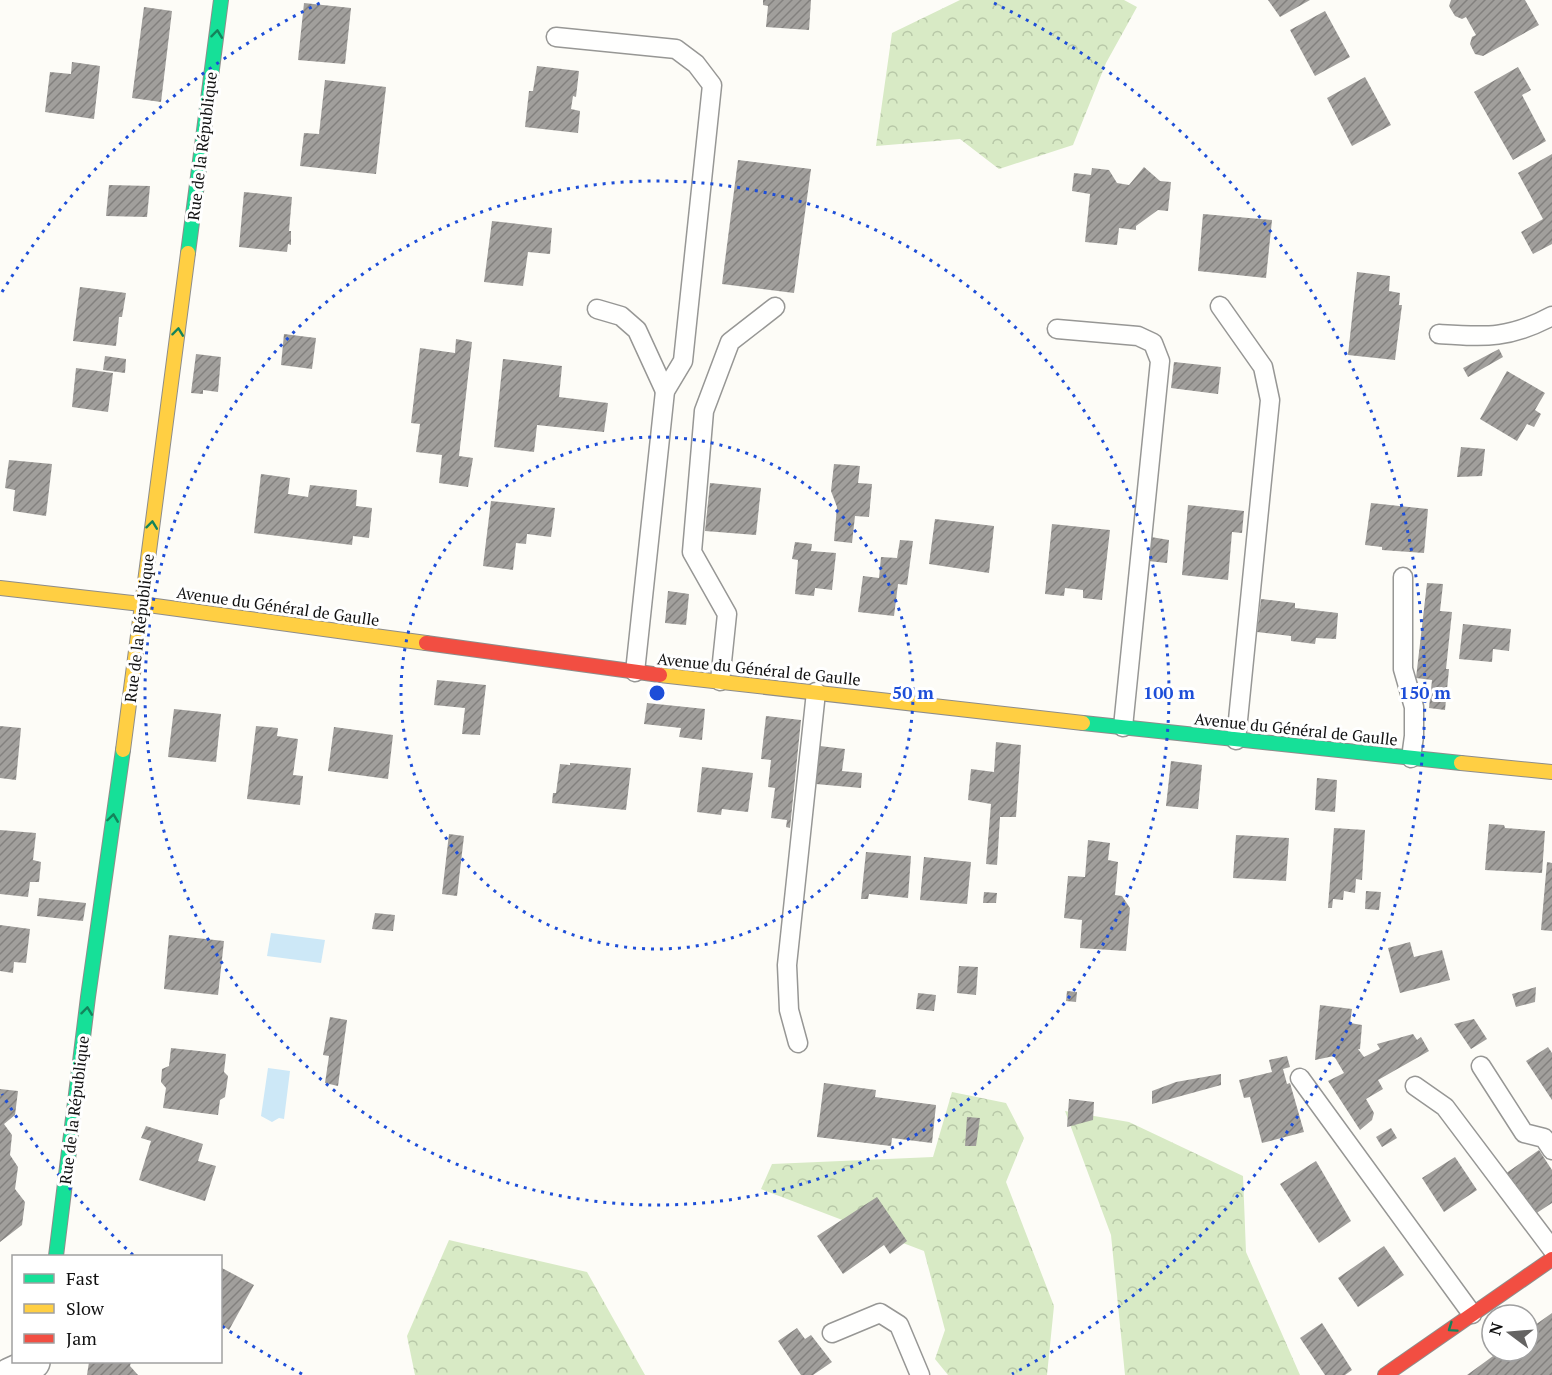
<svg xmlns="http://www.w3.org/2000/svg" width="1552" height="1375" font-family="'PT Serif',serif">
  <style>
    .forest { fill: url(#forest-crowns) }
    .water { fill: #cde8f7 }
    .building { fill: url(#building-hatch) }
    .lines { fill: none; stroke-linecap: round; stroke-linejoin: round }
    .lane-casing { stroke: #979795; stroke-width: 21 }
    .street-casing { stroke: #979795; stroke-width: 36 }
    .fast-casing { stroke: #8e8d8b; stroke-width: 16 }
    .slow-casing { stroke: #8e8d8b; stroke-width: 16 }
    .jam-casing { stroke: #8e8d8b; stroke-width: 16 }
    .lane { stroke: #fffffe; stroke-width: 18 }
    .street { stroke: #fffffe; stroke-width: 33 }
    .fast { stroke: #16e098; stroke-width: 14 }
    .slow { stroke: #ffcf43; stroke-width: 14 }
    .jam { stroke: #f24e42; stroke-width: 14 }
    .oneway { stroke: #14835b }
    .ring { fill: none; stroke: #1d4ed8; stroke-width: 3; stroke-dasharray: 3 6 }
    .labels { text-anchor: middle; stroke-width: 6; stroke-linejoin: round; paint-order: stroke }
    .street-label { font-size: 16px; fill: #111; stroke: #fff }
    .centre { fill: #1d4ed8; stroke: #fff; stroke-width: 3 }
    .ring-label { font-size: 18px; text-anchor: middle; font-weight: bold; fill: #1d4ed8; stroke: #fff; stroke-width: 6; stroke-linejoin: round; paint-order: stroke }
  </style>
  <defs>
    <pattern id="forest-crowns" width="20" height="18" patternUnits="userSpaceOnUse" patternTransform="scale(1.5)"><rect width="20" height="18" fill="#d8eac5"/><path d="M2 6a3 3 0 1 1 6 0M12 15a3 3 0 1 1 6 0" fill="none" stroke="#b8c8a8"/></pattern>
    <pattern id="building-hatch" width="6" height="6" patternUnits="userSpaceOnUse" patternTransform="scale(1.5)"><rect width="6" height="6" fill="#a19f9c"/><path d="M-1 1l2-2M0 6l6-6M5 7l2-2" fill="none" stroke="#82807e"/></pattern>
  </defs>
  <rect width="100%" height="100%" fill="#fdfcf7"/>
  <g class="forest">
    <polygon points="960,0 1124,0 1137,7 1106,63 1073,145 999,169 960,139 876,146 892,33"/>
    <polygon points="952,1092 1006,1103 1024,1138 1006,1182 1054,1306 1047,1375 948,1375 935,1359 945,1330 924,1251 761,1189 772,1164 933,1157"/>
    <polygon points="1065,1111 1129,1122 1243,1176 1246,1252 1300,1375 1125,1375 1111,1235"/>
    <polygon points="449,1240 587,1272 645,1375 415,1375 407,1336"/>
  </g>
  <g class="water">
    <polygon points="271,933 325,940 321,963 267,956"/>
    <polygon points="268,1068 290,1071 284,1119 279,1118 272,1122 261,1116"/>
  </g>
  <g class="building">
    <polygon points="763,0 811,0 809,30 766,27 768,6 763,5"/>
    <polygon points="1268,0 1310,0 1280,17"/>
    <polygon points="1451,0 1525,0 1539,25 1483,56 1475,54 1470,44 1472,37 1476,35 1466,17 1462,19 1455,16 1449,6"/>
    <polygon points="304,3 351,8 345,64 298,60"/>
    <polygon points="144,7 172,11 161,102 132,98"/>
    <polygon points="1325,11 1350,57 1315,76 1290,30"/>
    <polygon points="72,62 100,66 94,119 45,112 50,72 71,74"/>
    <polygon points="537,66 579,71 576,97 573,96 571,109 580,111 578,133 525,127 529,91 533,91"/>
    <polygon points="1518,67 1531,90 1522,95 1546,141 1513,160 1474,92"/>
    <polygon points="1365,77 1391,125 1352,146 1327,98"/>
    <polygon points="325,80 386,87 376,174 300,166 304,133 319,134"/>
    <polygon points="1552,154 1552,244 1533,254 1521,232 1543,219 1518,173"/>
    <polygon points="738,160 811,169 794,293 722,284"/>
    <polygon points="1144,167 1160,181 1171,182 1168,211 1158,210 1136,226 1136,230 1119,228 1117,245 1085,242 1090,194 1072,191 1074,173 1091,175 1092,168 1109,170 1117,183 1129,185"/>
    <polygon points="109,185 150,186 147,217 106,216"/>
    <polygon points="244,192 292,197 289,231 291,231 291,245 288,244 287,252 239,247"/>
    <polygon points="1203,214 1272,220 1266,278 1198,271"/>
    <polygon points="492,221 552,228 550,254 528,252 523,286 484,282"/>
    <polygon points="1357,272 1390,276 1389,291 1400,293 1399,305 1402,305 1395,360 1348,355"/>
    <polygon points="80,287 126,293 122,317 119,317 116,346 73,341"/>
    <polygon points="284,334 316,338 312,369 281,365"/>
    <polygon points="456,339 472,342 459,456 473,458 468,487 439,483 442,455 416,452 420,424 411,423 420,348 455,353"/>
    <polygon points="1499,349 1503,357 1468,377 1463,368"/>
    <polygon points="196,354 221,357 218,392 203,390 203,394 191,393"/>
    <polygon points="105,356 126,359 125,373 103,370"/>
    <polygon points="503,359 562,366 559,397 608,403 604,432 537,425 534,452 494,447"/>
    <polygon points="1174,362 1221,367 1218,394 1171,388"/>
    <polygon points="76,368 113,373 108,412 72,407"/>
    <polygon points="1507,371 1545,393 1535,410 1541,414 1534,427 1527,424 1517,441 1480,419"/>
    <polygon points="1461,447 1485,449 1482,476 1457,477"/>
    <polygon points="9,460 52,464 46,516 13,511 15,490 5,488"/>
    <polygon points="834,464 860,466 858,483 872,484 869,517 855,516 852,543 834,541 837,507 831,491"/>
    <polygon points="261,474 290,478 288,494 308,497 310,485 357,490 356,506 372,508 369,538 353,536 352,545 254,533"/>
    <polygon points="710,483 761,488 756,535 705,531"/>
    <polygon points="491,501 555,508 551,537 527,534 526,544 516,543 513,570 483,566"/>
    <polygon points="1371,503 1428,509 1424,553 1382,550 1382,547 1365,545"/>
    <polygon points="1188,505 1244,511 1242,533 1232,532 1228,580 1182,575"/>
    <polygon points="935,519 994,526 989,573 929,564"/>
    <polygon points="1052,524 1110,530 1102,600 1083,598 1083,590 1065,588 1064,596 1045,594"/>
    <polygon points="1151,537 1169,540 1167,563 1148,561"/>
    <polygon points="900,540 913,541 907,585 898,584 894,616 858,612 863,576 879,578 881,557 897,558"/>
    <polygon points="795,542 812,544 811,551 836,553 832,590 815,588 814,596 795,594 798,560 792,559"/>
    <polygon points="1427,583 1443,584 1440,611 1452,612 1446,669 1449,669 1445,710 1429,708 1432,680 1416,678"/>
    <polygon points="668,591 689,594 686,625 665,623"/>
    <polygon points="1261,599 1295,603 1295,608 1338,613 1336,639 1316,638 1315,644 1291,641 1291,636 1257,632"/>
    <polygon points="1463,624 1511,629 1509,651 1493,649 1492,662 1459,659"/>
    <polygon points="437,680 486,685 480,735 462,734 465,708 434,705"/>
    <polygon points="647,703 705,709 702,740 679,737 681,728 644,724"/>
    <polygon points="174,709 221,714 216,762 168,757"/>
    <polygon points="766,716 801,720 790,828 786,827 787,820 771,818 775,788 768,787 771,760 761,759"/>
    <polygon points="0,726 21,728 16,780 0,778"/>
    <polygon points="256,726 278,728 277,736 298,739 293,775 303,776 300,805 247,799"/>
    <polygon points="334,727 393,735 388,779 328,771"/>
    <polygon points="996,742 1021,745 1016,817 1000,817 997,865 986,864 991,804 968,800 971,769 994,772"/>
    <polygon points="820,746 845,749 842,771 862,773 861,788 816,784"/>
    <polygon points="1171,761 1202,765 1198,809 1166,806"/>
    <polygon points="570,763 631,768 626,810 552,803 553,793 556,793 560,764 570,765"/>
    <polygon points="702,767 753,773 748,812 722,809 721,815 697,812"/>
    <polygon points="1317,778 1337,780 1335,812 1315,810"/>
    <polygon points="1489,824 1504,825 1505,828 1545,831 1542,873 1485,870"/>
    <polygon points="1334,828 1365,830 1362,880 1356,879 1355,893 1344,891 1343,900 1333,899 1332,908 1328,908"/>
    <polygon points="0,830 36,833 33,860 41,862 39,882 30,882 28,897 0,894"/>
    <polygon points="449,834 464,836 457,896 442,894"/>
    <polygon points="1236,835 1289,838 1286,881 1233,878"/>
    <polygon points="1088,840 1110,843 1108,860 1118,862 1115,895 1122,896 1130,908 1126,951 1080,948 1082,920 1064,918 1068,876 1085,877"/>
    <polygon points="866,852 911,856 908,898 869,894 868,899 861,899"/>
    <polygon points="924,857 971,862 967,904 920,900"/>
    <polygon points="1547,862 1552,863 1552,931 1541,930"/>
    <polygon points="1366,891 1381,892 1379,910 1365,909"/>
    <polygon points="984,892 997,893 996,903 983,903"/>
    <polygon points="39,898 86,903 83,921 37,916"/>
    <polygon points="375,913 395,915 393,931 372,929"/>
    <polygon points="0,925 30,929 26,963 14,962 13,973 0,971"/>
    <polygon points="169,935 224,941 218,995 164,989"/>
    <polygon points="1410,942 1414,957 1442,950 1450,980 1400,993 1388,948"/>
    <polygon points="959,966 978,967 976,995 957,993"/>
    <polygon points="1536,987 1535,1002 1516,1007 1512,994"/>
    <polygon points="1067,991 1077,992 1076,1002 1066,1001"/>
    <polygon points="918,993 936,995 934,1011 916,1009"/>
    <polygon points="1320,1005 1352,1009 1350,1023 1362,1025 1360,1049 1358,1049 1364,1057 1380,1049 1377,1044 1413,1034 1417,1040 1421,1037 1429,1051 1378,1080 1383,1089 1366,1099 1374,1113 1372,1120 1360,1130 1328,1081 1344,1073 1334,1056 1315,1060"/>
    <polygon points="330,1017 347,1020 338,1086 325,1083 329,1056 323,1055"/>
    <polygon points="1474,1019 1487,1039 1471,1049 1454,1024"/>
    <polygon points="1548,1047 1552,1053 1552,1100 1526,1061"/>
    <polygon points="171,1048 226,1054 224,1072 228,1076 225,1097 220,1100 218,1115 163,1108 166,1088 161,1082 162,1069 169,1066"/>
    <polygon points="1287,1056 1290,1067 1283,1069 1287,1084 1290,1083 1304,1132 1262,1143 1250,1097 1244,1098 1239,1080 1272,1072 1269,1060"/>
    <polygon points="1221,1074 1221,1085 1152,1104 1152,1091 1176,1082"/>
    <polygon points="824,1083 876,1090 875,1097 936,1105 932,1143 892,1138 891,1146 817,1137"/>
    <polygon points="0,1089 18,1091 15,1115 4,1124 12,1135 10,1155 18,1167 15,1189 25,1202 22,1225 0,1242"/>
    <polygon points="1069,1099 1094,1102 1093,1120 1067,1127"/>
    <polygon points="967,1117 980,1118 976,1146 965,1146"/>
    <polygon points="146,1126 203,1144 198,1161 216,1166 205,1201 139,1180 151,1141 141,1138"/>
    <polygon points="1391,1128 1397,1138 1382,1147 1376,1137"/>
    <polygon points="1539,1150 1552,1170 1552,1203 1532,1216 1505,1174"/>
    <polygon points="1455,1157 1477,1190 1444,1212 1422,1178"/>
    <polygon points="1316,1161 1351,1221 1319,1243 1280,1184"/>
    <polygon points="877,1197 907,1241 890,1254 884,1245 843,1274 817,1236"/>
    <polygon points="1384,1246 1404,1275 1358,1307 1338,1278"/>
    <polygon points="220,1267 254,1285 229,1330 220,1324"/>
    <polygon points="1552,1313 1552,1375 1467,1375 1500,1351 1528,1351 1528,1330"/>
    <polygon points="1322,1323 1352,1370 1345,1375 1325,1375 1300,1338"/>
    <polygon points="797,1328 805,1339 811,1335 832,1362 813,1375 801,1375 778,1341"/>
    <polygon points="89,1362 131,1362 130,1366 138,1375 87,1375"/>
  </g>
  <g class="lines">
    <g class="lane-casing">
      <g id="lane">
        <polyline points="556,37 676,49 696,64 712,85 683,361 665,391 635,672"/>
        <polyline points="1220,306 1263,367 1270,400 1236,740"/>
        <polyline points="597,309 621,316 637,330 665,391"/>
        <polyline points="1057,329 1138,336 1153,343 1160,361 1123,727"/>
        <path d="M1439,334C1486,337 1509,339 1552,316"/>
        <polyline points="1403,577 1403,669 1414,707 1414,736 1411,758"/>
        <polyline points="720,681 727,614 692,552 704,411 730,342 775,307"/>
        <polyline points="798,1043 789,1010 787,965 816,692"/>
        <polyline points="1481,1066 1524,1133 1544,1138 1552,1150"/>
        <polyline points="1300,1078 1472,1314"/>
        <polyline points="1415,1086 1445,1107 1552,1249"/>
        <polyline points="832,1333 880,1313 899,1325 920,1375"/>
      </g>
    </g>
    <g class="street-casing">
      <polyline id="street" points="10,1375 21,1370 33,1362"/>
    </g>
    <g class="fast-casing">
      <g id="fast">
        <polyline points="188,253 221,0"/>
        <polyline points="1083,723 1461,763"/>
        <polyline points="56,1256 88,997 123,750"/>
      </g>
    </g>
    <g class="slow-casing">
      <g id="slow">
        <polyline points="0,588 141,604 426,643"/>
        <polyline points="660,675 1083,723"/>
        <polyline points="123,750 188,253"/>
        <polyline points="1461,763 1552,772"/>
      </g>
    </g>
    <g class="jam-casing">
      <g id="jam">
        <polyline points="426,643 660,675"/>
        <polyline points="1385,1375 1552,1259"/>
      </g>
    </g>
    <use href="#lane" class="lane"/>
    <use href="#street" class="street"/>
    <use href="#fast" class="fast"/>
    <use href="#slow" class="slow"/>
    <use href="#jam" class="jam"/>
  </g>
  <defs><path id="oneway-chevron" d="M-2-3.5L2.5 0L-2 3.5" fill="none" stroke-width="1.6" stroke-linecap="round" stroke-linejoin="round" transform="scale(1.5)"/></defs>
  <g class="oneway">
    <use href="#oneway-chevron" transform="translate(217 34) rotate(-83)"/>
    <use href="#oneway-chevron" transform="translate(178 332) rotate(-83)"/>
    <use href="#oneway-chevron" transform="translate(152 525) rotate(-83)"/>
    <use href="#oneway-chevron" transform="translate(113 818) rotate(-82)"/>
    <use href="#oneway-chevron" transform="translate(87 1011) rotate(-83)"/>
    <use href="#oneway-chevron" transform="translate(1452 1328) rotate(145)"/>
  </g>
  <g class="ring">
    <circle cx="657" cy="693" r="256"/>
    <circle cx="657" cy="693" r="512"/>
    <path d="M302 1374A768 768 0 0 1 222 1326M133 1255A768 768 0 0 1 2 1094M2 292A768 768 0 0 1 320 3M994 3A768 768 0 0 1 1012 1374"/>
  </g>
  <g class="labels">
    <g class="street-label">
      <text transform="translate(202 146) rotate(-83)" y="6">Rue de la République</text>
      <text transform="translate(278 606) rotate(8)" y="6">Avenue du Général de Gaulle</text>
      <text transform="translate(139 628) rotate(-83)" y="6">Rue de la République</text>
      <text transform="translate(759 669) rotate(6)" y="6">Avenue du Général de Gaulle</text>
      <text transform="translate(1296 729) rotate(6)" y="6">Avenue du Général de Gaulle</text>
      <text transform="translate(74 1110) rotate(-83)" y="6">Rue de la République</text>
    </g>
  </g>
  <circle cx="657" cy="693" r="9" class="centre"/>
  <g class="ring-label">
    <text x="913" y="699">50 m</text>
    <text x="1169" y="699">100 m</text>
    <text x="1425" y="699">150 m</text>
  </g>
  <rect x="12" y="1255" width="210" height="108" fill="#ffffff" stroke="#a0a0a0" stroke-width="1.5"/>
  <rect x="24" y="1274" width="30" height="9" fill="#16e098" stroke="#a0a0a0" stroke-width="1.5"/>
  <text x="66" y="1285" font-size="18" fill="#111111">Fast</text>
  <rect x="24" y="1304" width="30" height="9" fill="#ffcf43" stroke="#a0a0a0" stroke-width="1.5"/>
  <text x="66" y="1315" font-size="18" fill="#111111">Slow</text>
  <rect x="24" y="1334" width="30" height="9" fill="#f24e42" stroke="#a0a0a0" stroke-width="1.5"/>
  <text x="66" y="1345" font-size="18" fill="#111111">Jam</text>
  <g transform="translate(1510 1333) rotate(286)"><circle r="28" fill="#ffffff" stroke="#a0a0a0" stroke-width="1.5"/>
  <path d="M0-4.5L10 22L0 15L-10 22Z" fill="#646362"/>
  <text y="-9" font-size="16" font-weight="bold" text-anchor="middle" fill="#111111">N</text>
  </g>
</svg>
